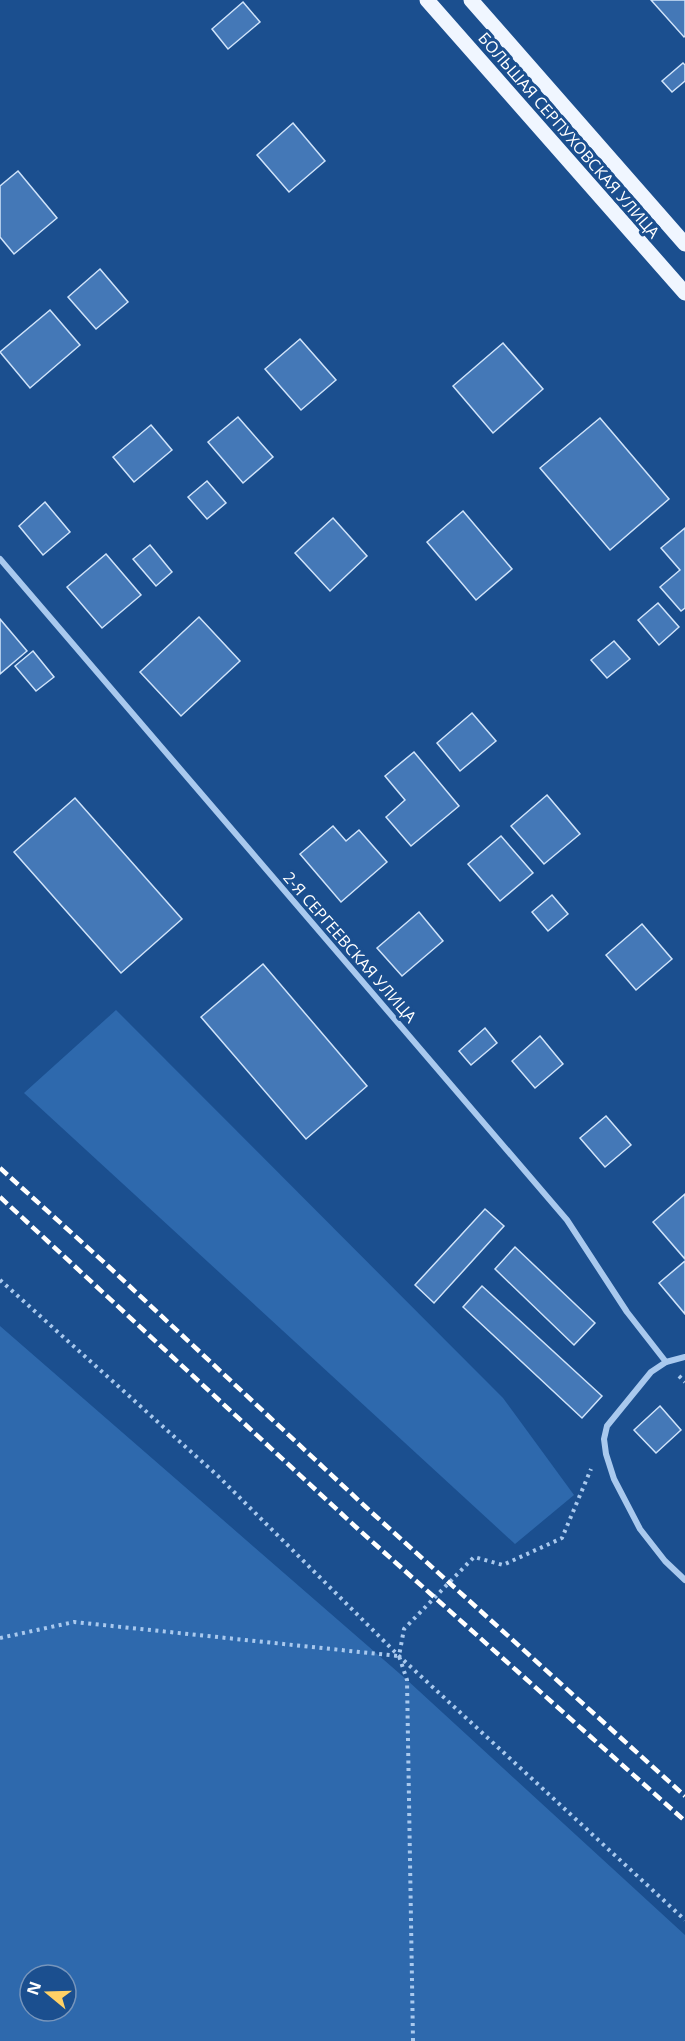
<svg xmlns="http://www.w3.org/2000/svg" width="685" height="2041" font-family="'Open Sans',sans-serif">
  <style>
    .green { fill: #2e69ad; fill-rule: evenodd }
    .building { fill: #4478b7; stroke: #cfe3fa; stroke-width: 1.5 }
    .lines { fill: none; stroke-linecap: round; stroke-linejoin: round }
    .path { stroke: #a9c9ee; stroke-width: 4; stroke-dasharray: 3 4.5; stroke-linecap: butt }
    .minor { stroke: #a9c9ee; stroke-width: 6 }
    .primary { stroke: #f0f6ff; stroke-width: 15 }
    .rail { stroke: #fff; stroke-width: 4.5; stroke-dasharray: 10 4.5; stroke-linecap: butt }
    .labels { text-anchor: middle; stroke-width: 6; stroke-linejoin: round; paint-order: stroke }
    .street-label { font-size: 16px; fill: #fff; stroke: #1b4f8f }
  </style>
  <rect width="100%" height="100%" fill="#1b4f8f"/>
  <g class="green">
    <polygon points="116,1010 503,1398 574,1495 515,1544 24,1093"/>
    <path d="M0,1326L407,1680L685,1935V2041H0ZM30,1975H66V2011H30Z"/>
  </g>
  <g class="building">
    <polygon points="651,0 685,0 685,36 684,37"/>
    <polygon points="243,2 260,22 228,49 212,29"/>
    <polygon points="683,63 685,65 685,81 672,92 662,81"/>
    <polygon points="293,123 325,161 289,192 257,155"/>
    <polygon points="18,171 57,218 14,254 0,237 0,186"/>
    <polygon points="100,269 128,302 96,329 68,297"/>
    <polygon points="50,310 80,345 30,388 0,352"/>
    <polygon points="300,339 336,380 301,410 265,369"/>
    <polygon points="503,343 543,389 493,433 453,386"/>
    <polygon points="238,417 273,457 243,483 208,442"/>
    <polygon points="600,418 669,499 610,550 540,468"/>
    <polygon points="151,425 172,450 134,482 113,457"/>
    <polygon points="207,481 226,503 207,519 188,497"/>
    <polygon points="45,502 70,532 43,555 19,526"/>
    <polygon points="463,511 512,569 476,600 427,542"/>
    <polygon points="333,518 367,556 330,591 295,553"/>
    <polygon points="685,528 685,608 681,611 660,587 680,570 661,548"/>
    <polygon points="150,545 172,572 156,586 133,559"/>
    <polygon points="106,554 141,595 102,628 67,587"/>
    <polygon points="658,603 679,627 659,645 638,620"/>
    <polygon points="199,617 240,661 181,716 140,672"/>
    <polygon points="0,619 27,651 0,674"/>
    <polygon points="614,641 630,659 607,678 591,660"/>
    <polygon points="33,651 54,677 36,691 15,666"/>
    <polygon points="472,713 496,741 460,771 437,743"/>
    <polygon points="414,752 459,806 411,846 386,817 405,800 385,776"/>
    <polygon points="547,795 580,834 544,864 511,826"/>
    <polygon points="75,798 182,919 121,973 14,852"/>
    <polygon points="333,826 346,841 359,830 387,862 341,902 300,854"/>
    <polygon points="501,836 533,873 500,901 468,864"/>
    <polygon points="552,895 568,914 548,931 532,912"/>
    <polygon points="419,912 443,941 402,976 377,948"/>
    <polygon points="642,924 672,959 636,990 606,955"/>
    <polygon points="263,964 367,1086 306,1139 201,1017"/>
    <polygon points="485,1028 497,1043 471,1065 459,1051"/>
    <polygon points="540,1036 563,1064 535,1088 512,1061"/>
    <polygon points="606,1116 631,1145 605,1167 580,1138"/>
    <polygon points="685,1194 685,1259 653,1222"/>
    <polygon points="485,1209 504,1226 434,1303 415,1285"/>
    <polygon points="515,1247 595,1323 574,1345 495,1269"/>
    <polygon points="685,1261 685,1314 659,1283"/>
    <polygon points="482,1286 602,1396 582,1418 463,1307"/>
    <polygon points="660,1406 681,1430 656,1453 634,1430"/>
  </g>
  <g class="lines">
    <g class="path">
      <polyline points="0,1280 218,1476 399,1656 685,1920"/>
      <polyline points="679,1376 685,1382"/>
      <polyline points="0,1638 74,1622 398,1656"/>
      <polyline points="413,2041 407,1680 399,1656 404,1629 474,1557 503,1565 562,1538 591,1469"/>
    </g>
    <g class="minor">
      <polyline points="0,559 567,1220 627,1312 666,1362"/>
      <polyline points="685,1357 666,1362 651,1372 607,1426 604,1439 606,1454 614,1479 640,1529 665,1561 685,1580"/>
    </g>
    <g class="primary">
      <polyline points="427,0 685,293"/>
      <polyline points="471,0 685,244"/>
    </g>
    <g class="rail">
      <polyline points="0,1168 108,1266 370,1511 685,1796"/>
      <polyline points="0,1197 358,1529 685,1821"/>
    </g>
  </g>
  <g class="labels">
    <g class="street-label">
      <text transform="translate(569 135) rotate(49)" y="6">БОЛЬШАЯ СЕРПУХОВСКАЯ УЛИЦА</text>
      <text transform="translate(350 947) rotate(49)" y="6">2-Я СЕРГЕЕВСКАЯ УЛИЦА</text>
    </g>
  </g>
  <g transform="translate(48 1993) rotate(289)"><circle r="28" fill="#1b4f8f" stroke="#7695bc" stroke-width="1.5"/>
  <path d="M0-4.5L10 22L0 15L-10 22Z" fill="#ffd166"/>
  <text y="-9" font-size="16" font-weight="bold" text-anchor="middle" fill="#ffffff">N</text>
  </g>
</svg>
